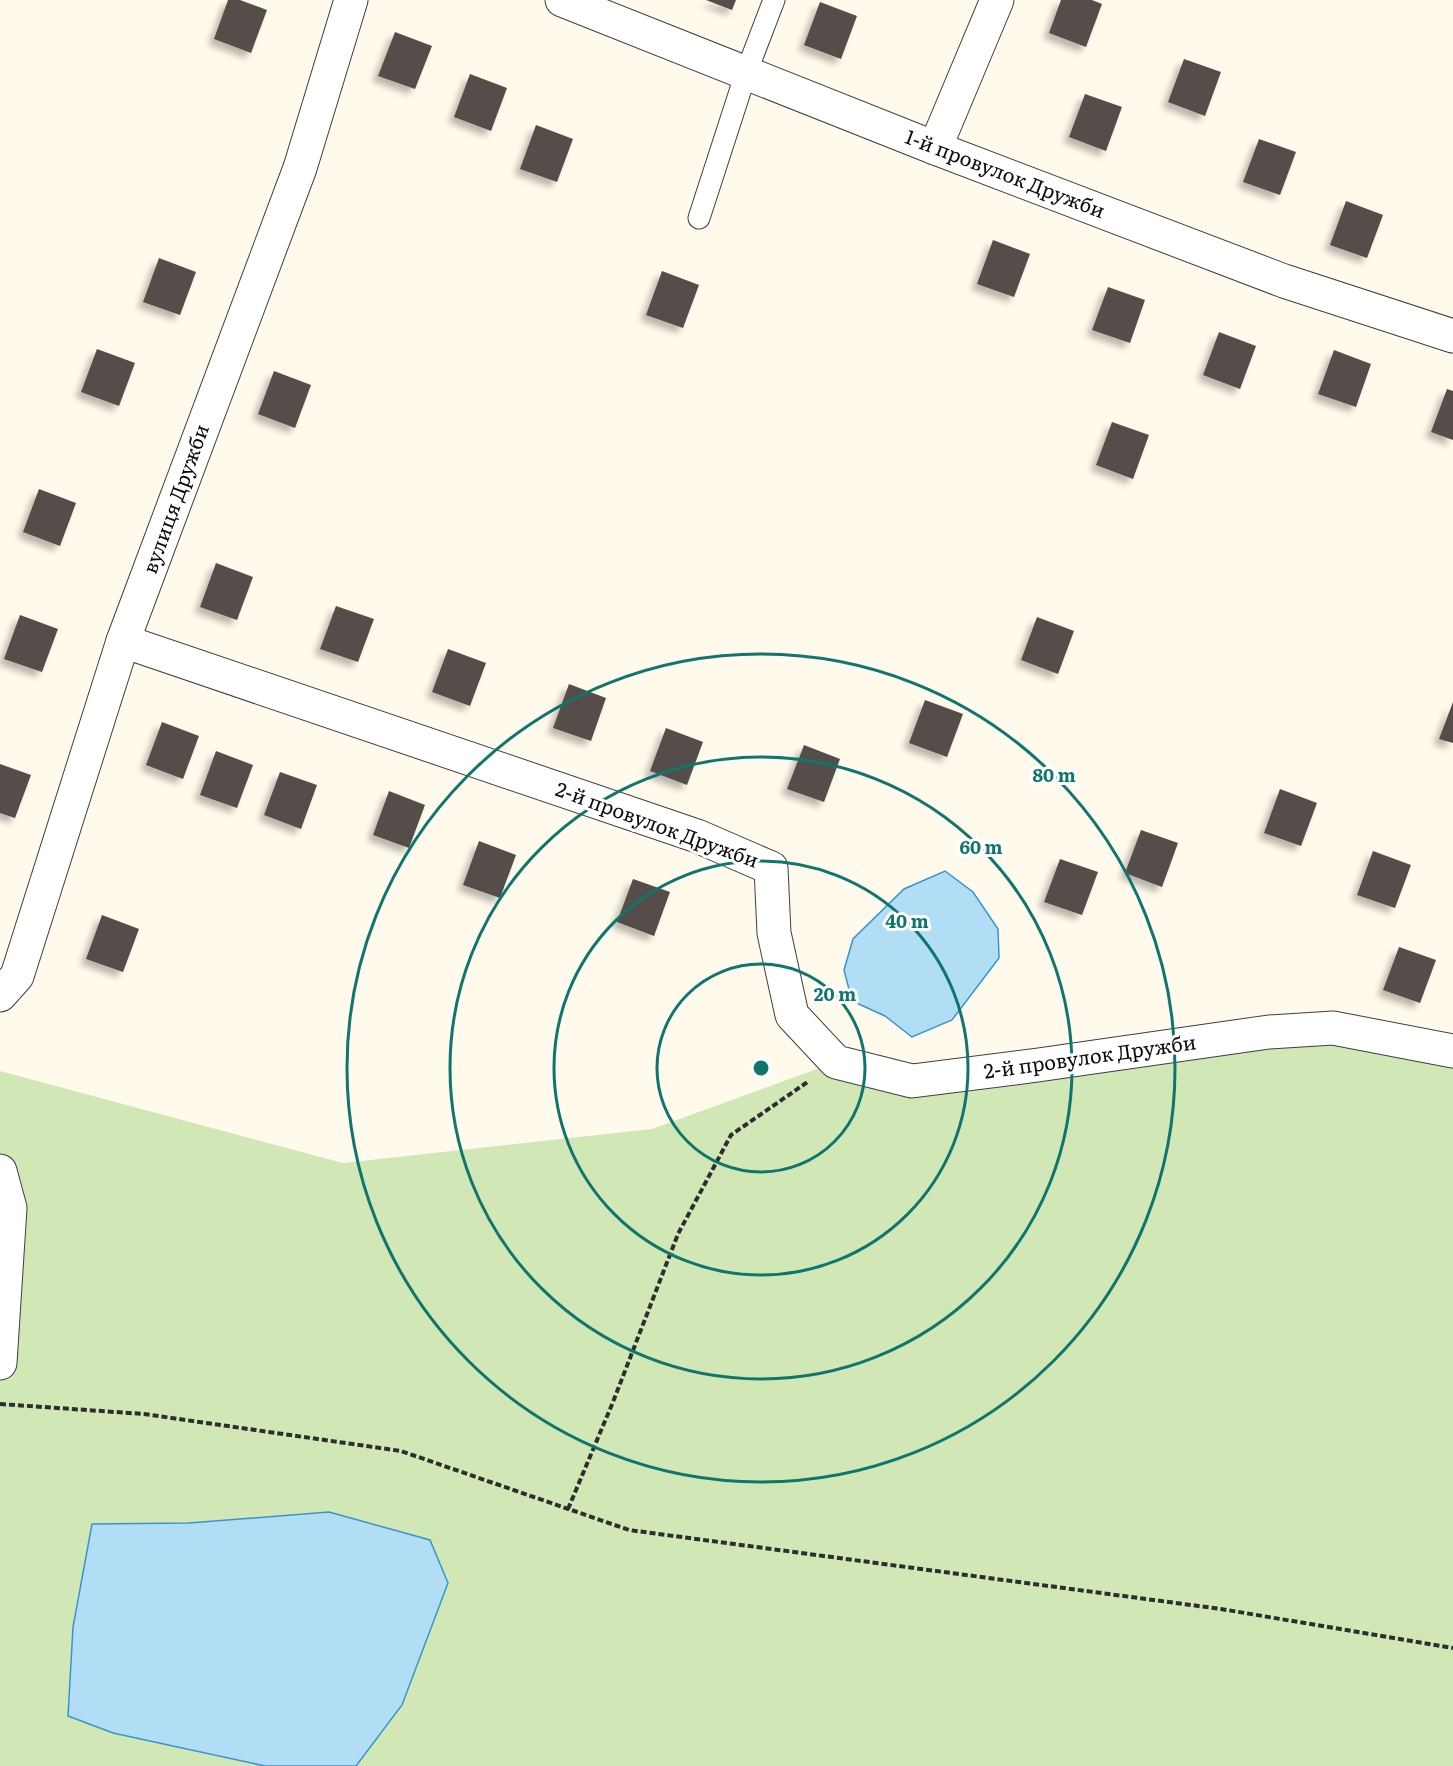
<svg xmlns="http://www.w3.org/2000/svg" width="1453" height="1766" font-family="Literata,serif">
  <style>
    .green { fill: #d1e8b6 }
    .water { fill: #b1def5; stroke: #3895cc; stroke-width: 1.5 }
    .building { fill: #554d48; filter: url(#shadow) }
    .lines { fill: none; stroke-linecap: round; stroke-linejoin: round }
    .service-casing { stroke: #3f3f3f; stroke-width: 23 }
    .minor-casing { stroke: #3f3f3f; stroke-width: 35 }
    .path { stroke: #2e2e2e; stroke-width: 4; stroke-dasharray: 6 3; stroke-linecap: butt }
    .service { stroke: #fff; stroke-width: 21 }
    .minor { stroke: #fff; stroke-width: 33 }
    .ring { fill: none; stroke: #0f766e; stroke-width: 3 }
    .labels { text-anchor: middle; stroke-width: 6; stroke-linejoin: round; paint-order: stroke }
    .street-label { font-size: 20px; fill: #0c0c0c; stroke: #fff }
    .centre { fill: #0f766e; stroke: #fff; stroke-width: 3 }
    .ring-label { font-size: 18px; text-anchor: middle; font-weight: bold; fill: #0f766e; stroke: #fff; stroke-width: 6; stroke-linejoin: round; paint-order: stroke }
  </style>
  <defs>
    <filter id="shadow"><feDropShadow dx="-5.5" dy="5.5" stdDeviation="3" flood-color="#0004"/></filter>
  </defs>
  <rect width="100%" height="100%" fill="#fffaeb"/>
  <polygon class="green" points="1269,1032 1453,1051 1453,1766 0,1766 0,1071 343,1163 652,1129 836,1062 912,1081"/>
  <g class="water">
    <polygon points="945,871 973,892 998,929 999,958 952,1020 912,1037 885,1016 852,1001 844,970 853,939 904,889"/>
    <polygon points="329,1512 430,1540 448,1583 402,1705 356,1766 265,1766 113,1733 68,1716 73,1627 92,1524 189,1523"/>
  </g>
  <g class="building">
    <polygon points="228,0 240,0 267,10 251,53 214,39"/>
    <polygon points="706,0 736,0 732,10"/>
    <polygon points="1061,0 1092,0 1102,4 1086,47 1049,33"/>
    <polygon points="820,2 857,16 841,59 804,45"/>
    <polygon points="395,32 432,46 415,89 378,76"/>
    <polygon points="1184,59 1221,72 1205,116 1168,102"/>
    <polygon points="470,74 507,88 491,131 454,117"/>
    <polygon points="1085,94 1122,107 1106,151 1069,137"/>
    <polygon points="536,125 573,139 557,182 520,169"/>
    <polygon points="1259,139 1296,152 1280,195 1243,182"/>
    <polygon points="1346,201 1383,215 1367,258 1330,245"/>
    <polygon points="993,240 1030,254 1014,297 977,284"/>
    <polygon points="159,258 196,272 180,315 143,302"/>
    <polygon points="662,271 699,285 683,328 646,315"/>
    <polygon points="1108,287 1145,300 1130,343 1092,330"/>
    <polygon points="1219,332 1256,346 1240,389 1203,375"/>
    <polygon points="97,349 135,363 119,406 81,392"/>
    <polygon points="1334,350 1371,364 1356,407 1318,394"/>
    <polygon points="274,371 311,385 295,428 258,414"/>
    <polygon points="1447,389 1453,391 1453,440 1431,432"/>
    <polygon points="1112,422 1149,435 1133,479 1096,465"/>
    <polygon points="39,489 76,503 60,546 23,532"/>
    <polygon points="216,563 253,577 237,620 200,607"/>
    <polygon points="336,606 374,619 358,662 320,649"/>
    <polygon points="20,615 58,629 42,672 4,659"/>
    <polygon points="1037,617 1074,631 1058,674 1021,660"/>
    <polygon points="448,649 486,663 470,706 432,692"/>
    <polygon points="569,684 606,698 591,741 553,728"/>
    <polygon points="925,700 963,714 947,757 909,743"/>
    <polygon points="1453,702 1453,743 1439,739"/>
    <polygon points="162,722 199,736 183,779 146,765"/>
    <polygon points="666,728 703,742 687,785 650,771"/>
    <polygon points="804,745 840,759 824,802 787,789"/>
    <polygon points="216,751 253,765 237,808 200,795"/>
    <polygon points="0,764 31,775 15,818 0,813"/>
    <polygon points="280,772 317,785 301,829 264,815"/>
    <polygon points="1280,789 1317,803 1301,846 1264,833"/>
    <polygon points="389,791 425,805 409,848 373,835"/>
    <polygon points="1141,830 1178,843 1162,887 1125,873"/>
    <polygon points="479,841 516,855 500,898 463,885"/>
    <polygon points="1373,851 1411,865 1395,908 1357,895"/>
    <polygon points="1060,859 1098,872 1082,915 1044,902"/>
    <polygon points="633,879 670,892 654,936 617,922"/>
    <polygon points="102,915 139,929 123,972 86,959"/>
    <polygon points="1399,947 1436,960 1420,1003 1383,990"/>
  </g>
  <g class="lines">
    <g class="service-casing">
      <polyline id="service" points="699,218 746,73 774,0"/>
    </g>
    <g class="minor-casing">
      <g id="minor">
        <polyline points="562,0 935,148 1284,281 1453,336"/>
        <polyline points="935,148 997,0"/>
        <polyline points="123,641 697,836 771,868 774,933 792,1015 836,1062 912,1081 1038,1065 1269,1032 1333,1028 1453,1051"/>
        <polyline points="0,995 17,976 123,641 300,168 351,0"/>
        <polyline points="0,1171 10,1208 0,1363"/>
      </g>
    </g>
    <g class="path">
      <polyline points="0,1404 144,1414 401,1451 629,1530 1221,1609 1453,1648"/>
      <polyline points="568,1509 613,1402 678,1234 731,1135 809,1081"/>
    </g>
    <use href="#service" class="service"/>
    <use href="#minor" class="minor"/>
  </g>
  <g class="ring">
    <circle cx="761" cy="1068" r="104"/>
    <circle cx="761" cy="1068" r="207"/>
    <circle cx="761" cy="1068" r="311"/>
    <circle cx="761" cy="1068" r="414"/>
  </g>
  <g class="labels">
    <g class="street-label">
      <text transform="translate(1005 174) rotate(21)" y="7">1-й провулок Дружби</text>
      <text transform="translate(176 499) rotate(-70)" y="7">вулиця Дружби</text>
      <text transform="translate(657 825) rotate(20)" y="7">2-й провулок Дружби</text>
      <text transform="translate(1090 1057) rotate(-8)" y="7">2-й провулок Дружби</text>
    </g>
  </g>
  <circle cx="761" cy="1068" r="9" class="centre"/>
  <g class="ring-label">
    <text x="1054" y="782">80 m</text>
    <text x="981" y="854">60 m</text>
    <text x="907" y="928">40 m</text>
    <text x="835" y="1001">20 m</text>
  </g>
</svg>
